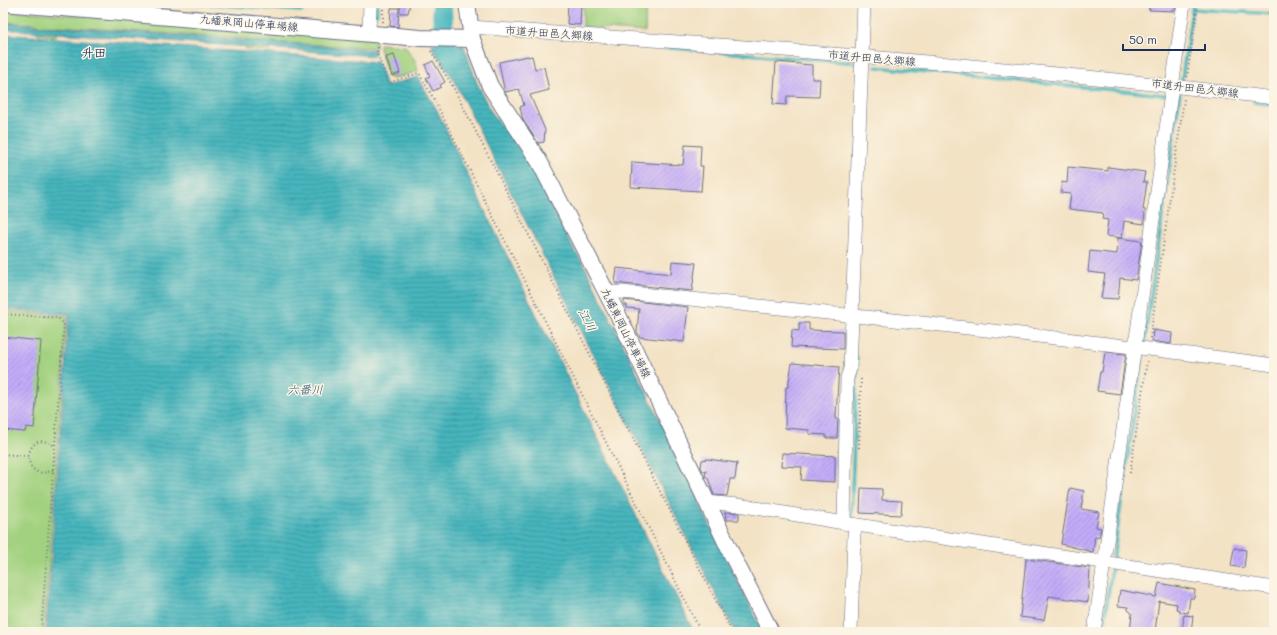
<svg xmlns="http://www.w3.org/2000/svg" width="1277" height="635" font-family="Mali,'Klee One',sans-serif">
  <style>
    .green { fill: #a2d17f; stroke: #5e806e }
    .water { fill: url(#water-rules); stroke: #31728e }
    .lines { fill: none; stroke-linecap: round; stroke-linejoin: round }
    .stream { stroke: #47b6bd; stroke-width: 3.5 }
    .river { stroke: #47b6bd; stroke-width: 20 }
    .building { fill: url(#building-hatch) }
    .minor-casing { stroke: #676e82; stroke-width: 14 }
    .major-casing { stroke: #676e82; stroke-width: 18 }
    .path { stroke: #676e82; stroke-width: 2; stroke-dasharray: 1 3; stroke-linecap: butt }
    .minor { stroke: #fff; stroke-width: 13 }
    .major { stroke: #fff; stroke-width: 16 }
    .labels { text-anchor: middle; stroke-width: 3; stroke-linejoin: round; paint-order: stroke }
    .street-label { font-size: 11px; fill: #1b2f5e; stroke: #fcf5e5 }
    .neighbourhood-label { font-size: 12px; font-weight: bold; fill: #1b2f5e; stroke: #fcf5e5 }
    .water-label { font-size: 12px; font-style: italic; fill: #28587a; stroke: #fcf5e5 }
  </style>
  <defs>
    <pattern id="water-rules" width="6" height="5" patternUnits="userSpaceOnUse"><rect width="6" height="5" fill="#47b6bd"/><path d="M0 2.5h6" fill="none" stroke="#3a949d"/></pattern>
    <pattern id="building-hatch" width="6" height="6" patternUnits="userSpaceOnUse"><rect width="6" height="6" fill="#c3acf9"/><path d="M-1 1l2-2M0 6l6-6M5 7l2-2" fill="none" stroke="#9e8ccd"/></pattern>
  </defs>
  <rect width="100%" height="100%" fill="#fcf5e5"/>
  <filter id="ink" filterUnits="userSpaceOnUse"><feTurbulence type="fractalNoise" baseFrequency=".025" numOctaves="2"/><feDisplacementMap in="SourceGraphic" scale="8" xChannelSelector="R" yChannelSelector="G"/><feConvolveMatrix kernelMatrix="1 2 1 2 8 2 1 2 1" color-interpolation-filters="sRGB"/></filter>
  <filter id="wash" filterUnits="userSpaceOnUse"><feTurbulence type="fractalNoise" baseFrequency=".012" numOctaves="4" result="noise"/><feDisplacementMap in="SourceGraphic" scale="16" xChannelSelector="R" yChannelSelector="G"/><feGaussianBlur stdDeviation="0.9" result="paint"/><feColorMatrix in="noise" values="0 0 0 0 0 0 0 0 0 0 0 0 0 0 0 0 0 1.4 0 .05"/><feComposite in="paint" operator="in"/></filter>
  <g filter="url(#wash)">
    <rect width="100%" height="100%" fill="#f3e2c4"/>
    <g class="green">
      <polygon points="583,3 646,3 645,32 583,27"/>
      <polygon points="3,10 376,38 376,48 271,42 270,51 246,49 246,39 57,26 56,36 37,34 38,24 3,22"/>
      <polygon points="380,44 405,46 416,62 418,71 392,79 388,77 380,50"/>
      <polygon points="3,311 67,316 44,632 3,632"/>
    </g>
    <g class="water">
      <polygon points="3,23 375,50 374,56 3,29"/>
      <polygon points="3,34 378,62 386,86 418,77 437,110 486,213 694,632 46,632 69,314 3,309"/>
      <polygon points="432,44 464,46 477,83 490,110 525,157 574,250 584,264 700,502 699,503 763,632 735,632 452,77 433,49"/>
    </g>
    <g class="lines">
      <g class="stream">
        <polyline points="192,3 302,11"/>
        <polyline points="1192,9 1274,14"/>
        <polyline points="372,14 377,14 377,3"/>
        <polyline points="608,43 859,63"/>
        <polyline points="876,67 1165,95"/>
        <polyline points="1254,102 1274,105"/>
        <polyline points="851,522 857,358"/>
        <polyline points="1113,560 1193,3"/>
        <polyline points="1103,632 1112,566"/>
      </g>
      <path class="river" d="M442,3C442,21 443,39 451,55"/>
    </g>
    <g id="blocks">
      <g class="building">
        <polygon points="400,3 410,3 408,13 400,13"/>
        <polygon points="568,3 581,3 580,25 567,24"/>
        <polygon points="1149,3 1176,3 1175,11 1149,10"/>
        <polygon points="391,8 399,8 398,27 390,26"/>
        <polygon points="394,55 400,73 392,76 386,57"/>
        <polygon points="528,56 528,57 532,56 535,69 544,67 549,90 530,95 545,130 544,142 538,143 523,120 520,107 524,105 519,89 505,92 502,79 499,62"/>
        <polygon points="433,61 445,82 440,85 441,87 433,91 426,78 430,76 425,65"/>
        <polygon points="776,62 812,65 812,79 820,79 819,97 787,96 786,105 773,104"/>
        <polygon points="685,145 701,146 700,166 703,166 701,191 631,187 632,162 683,165"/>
        <polygon points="1068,167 1108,171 1108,167 1145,172 1143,182 1147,182 1143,209 1145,210 1144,224 1124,221 1122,238 1106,236 1108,220 1102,219 1103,213 1069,209 1071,194 1061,193 1062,182 1067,183"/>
        <polygon points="1118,238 1142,241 1136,280 1120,278 1118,299 1101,298 1105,274 1088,272 1090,251 1117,254"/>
        <polygon points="672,261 696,263 692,291 615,283 617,268 671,274"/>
        <polygon points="624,300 688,307 684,342 640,337 637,332 639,309 627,308 627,305 624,305"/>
        <polygon points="799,323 809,323 809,330 843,331 843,349 791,347 792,330 799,331"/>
        <polygon points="1153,330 1172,333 1171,344 1152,341"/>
        <polygon points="3,337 41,341 34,428 26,427 25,432 3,430"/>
        <polygon points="1105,352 1126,354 1120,394 1097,391 1100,372 1102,372"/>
        <polygon points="792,363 839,367 836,415 836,419 838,419 837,438 826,438 826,435 809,434 809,430 785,428 786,387 788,387"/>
        <polygon points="782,453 835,456 835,482 801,480 802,467 781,466"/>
        <polygon points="707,459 737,463 735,479 730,479 727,496 714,495 708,478 705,476 706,471 703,471 701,467 702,460"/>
        <polygon points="861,488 882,489 882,500 902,501 901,515 860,513"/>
        <polygon points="1070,488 1084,491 1081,509 1099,512 1096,527 1101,528 1099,537 1095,536 1093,552 1061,544"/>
        <polygon points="725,512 739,513 739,520 726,520"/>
        <polygon points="1234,548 1246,550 1244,568 1231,566"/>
        <polygon points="1026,559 1090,568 1088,602 1049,596 1044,620 1020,617"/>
        <polygon points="1159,583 1195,590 1194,598 1190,598 1188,613 1179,612 1179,610 1176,609 1177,604 1159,601 1155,631 1141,629 1140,632 1130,632 1132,613 1128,610 1128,607 1118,606 1120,590 1156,597"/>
        <polygon points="1184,615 1193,616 1191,632 1182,632"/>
      </g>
    </g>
  </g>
  <g filter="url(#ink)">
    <use href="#blocks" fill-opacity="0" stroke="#676e82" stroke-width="1"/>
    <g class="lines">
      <g class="minor-casing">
        <g id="minor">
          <path d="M470,27C738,46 1007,65 1274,98"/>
          <polyline points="369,32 370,3"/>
          <path d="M606,293L621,292C839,314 1057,336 1274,365"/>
          <polyline points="706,502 738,505 844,523 1274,588"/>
          <polyline points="844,523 847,378 850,369 864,3"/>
          <polyline points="851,632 854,535 856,525"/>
          <polyline points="1094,632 1184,3"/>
        </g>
      </g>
      <g class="major-casing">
        <g id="major">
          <polyline points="3,3 420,38 472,39"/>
          <polyline points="467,3 472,39 490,86 539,161 618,315 734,559 771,632"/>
        </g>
      </g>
      <g class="path">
        <polyline points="383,22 383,3"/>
        <polyline points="378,47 377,53 388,83 419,73 436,103 701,632"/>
        <polyline points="431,51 452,85 732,632"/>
        <polyline points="1187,77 1198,3"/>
        <polyline points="3,314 58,318 64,324 41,632"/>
        <polyline points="1150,338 1184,99"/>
        <polyline points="859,448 861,376"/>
        <polyline points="3,454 28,456"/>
        <path d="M53,470C18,486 23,424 55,446"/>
        <polyline points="1130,473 1147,361"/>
      </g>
      <use href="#minor" class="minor"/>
      <use href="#major" class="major"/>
    </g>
  </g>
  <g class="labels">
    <g class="street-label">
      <text transform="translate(249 23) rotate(5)" y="4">九蟠東岡山停車場線</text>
      <text transform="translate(549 33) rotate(4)" y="4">市道升田邑久郷線</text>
      <text transform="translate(872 58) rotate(5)" y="4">市道升田邑久郷線</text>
      <text transform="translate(1195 88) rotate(7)" y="4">市道升田邑久郷線</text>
      <text transform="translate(626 333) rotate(64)" y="4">九蟠東岡山停車場線</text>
    </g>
    <g class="neighbourhood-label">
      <text x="94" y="57">升田</text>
    </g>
    <g class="water-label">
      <text transform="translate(587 320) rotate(63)" y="4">江川</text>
      <text x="305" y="394">六番川</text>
    </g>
  </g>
  <rect width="1277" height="635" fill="none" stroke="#fcf5e5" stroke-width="16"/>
  <path d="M1123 44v6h82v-6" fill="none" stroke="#1b2f5e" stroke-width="2"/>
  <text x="1129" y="44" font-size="12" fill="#1b2f5e" stroke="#fcf5e5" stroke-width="3" paint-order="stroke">50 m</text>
</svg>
